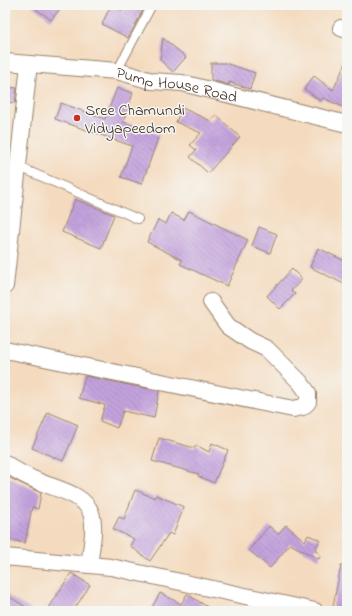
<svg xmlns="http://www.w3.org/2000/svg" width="352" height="616" font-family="'Indie Flower',sans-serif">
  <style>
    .building { fill: url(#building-back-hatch) }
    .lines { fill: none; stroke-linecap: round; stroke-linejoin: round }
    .service-casing { stroke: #98826e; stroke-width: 10 }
    .minor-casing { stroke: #98826e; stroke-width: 18 }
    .service { stroke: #fff; stroke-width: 8 }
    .minor { stroke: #fff; stroke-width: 16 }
    .poi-dot { fill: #c8321e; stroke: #f6f6f2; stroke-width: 1.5 }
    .labels { text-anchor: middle; stroke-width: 3; stroke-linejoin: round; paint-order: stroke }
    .street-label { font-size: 16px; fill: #3b2a1e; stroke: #f6f6f2 }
    .poi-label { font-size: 16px; fill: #3b2a1e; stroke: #f6f6f2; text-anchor: start }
  </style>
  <defs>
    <pattern id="building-back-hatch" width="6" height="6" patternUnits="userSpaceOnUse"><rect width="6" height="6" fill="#c4a3de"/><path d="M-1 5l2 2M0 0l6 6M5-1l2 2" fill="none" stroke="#a085b3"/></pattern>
  </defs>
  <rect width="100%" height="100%" fill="#f6f6f2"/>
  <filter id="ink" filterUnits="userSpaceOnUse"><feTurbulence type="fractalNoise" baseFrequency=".025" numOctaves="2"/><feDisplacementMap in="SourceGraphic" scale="8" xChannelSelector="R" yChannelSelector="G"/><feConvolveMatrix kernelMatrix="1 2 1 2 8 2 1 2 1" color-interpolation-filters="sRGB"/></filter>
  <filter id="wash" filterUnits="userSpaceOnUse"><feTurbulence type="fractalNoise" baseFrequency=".012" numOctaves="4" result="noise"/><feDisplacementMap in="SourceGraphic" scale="16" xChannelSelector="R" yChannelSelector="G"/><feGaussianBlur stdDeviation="0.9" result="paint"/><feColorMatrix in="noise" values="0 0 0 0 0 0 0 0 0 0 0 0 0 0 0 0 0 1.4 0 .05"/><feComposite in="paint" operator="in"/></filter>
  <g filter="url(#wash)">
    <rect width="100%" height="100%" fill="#f4dbbf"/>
    <g id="blocks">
      <g class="building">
        <polygon points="31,5 63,5 51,20"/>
        <polygon points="111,5 123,11 126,5 134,5 143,10 128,38 102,24"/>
        <polygon points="163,38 186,57 173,72 160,60"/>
        <polygon points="347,61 347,109 323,98 320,101 304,89 314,76 333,90"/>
        <polygon points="211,63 225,63 255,73 250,89 229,82 229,85 211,80"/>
        <polygon points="5,87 17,88 15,103 5,102"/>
        <polygon points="117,88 133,93 123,122 159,135 142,184 121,177 132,146 55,119 61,103 105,119"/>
        <polygon points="182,108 211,121 216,115 240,137 208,173 190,157 196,150 190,145 201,133 176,122"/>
        <polygon points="75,199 114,215 101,248 62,232"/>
        <polygon points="189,211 248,240 227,286 180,264 182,260 147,242 158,220 166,224 171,213 184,220"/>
        <polygon points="259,227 277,234 270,253 252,246"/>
        <polygon points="318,248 347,262 347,277 344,284 310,267"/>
        <polygon points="292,269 302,279 291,291 295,294 280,309 267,296"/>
        <polygon points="85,376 159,391 154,418 123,411 117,428 100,421 105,405 79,398"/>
        <polygon points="48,412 78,425 63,461 32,448"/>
        <polygon points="159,438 194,448 196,445 209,452 212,443 228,450 214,483 198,476 199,474 152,461"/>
        <polygon points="8,477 41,493 38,509 32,507 25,543 5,539 5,488"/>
        <polygon points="135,490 155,498 156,495 184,507 173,535 169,533 150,561 130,546 134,539 113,529 119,517 124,519"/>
        <polygon points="286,525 305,541 308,535 320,540 315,550 321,555 319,559 290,544 270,568 249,550 269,526 278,534"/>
        <polygon points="341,566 347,566 347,611 332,611"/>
        <polygon points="71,573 90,585 73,611 47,611"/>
        <polygon points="160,593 181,604 187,594 214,611 150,611"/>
        <polygon points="5,594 32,611 5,611"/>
      </g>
    </g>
  </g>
  <g filter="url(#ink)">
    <use href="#blocks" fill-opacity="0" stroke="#98826e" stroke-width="1"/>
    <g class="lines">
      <g class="service-casing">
        <g id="service">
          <polyline points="117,71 152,5"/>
          <polyline points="17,166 138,219"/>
        </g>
      </g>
      <g class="minor-casing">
        <g id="minor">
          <polyline points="341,28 347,30"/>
          <path id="s1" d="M5,62L117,71L152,81L182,83L347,124"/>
          <polyline points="5,286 29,64"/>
          <polyline points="5,350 293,409 303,407 308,402 308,393 300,382 267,349 250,341 228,326 211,302"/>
          <path d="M5,463C16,471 27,477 40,482C56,489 84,494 91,513C96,527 91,549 89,565"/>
          <polyline points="5,557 111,567 315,611"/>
        </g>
      </g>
      <use href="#service" class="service"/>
      <use href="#minor" class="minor"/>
    </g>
  </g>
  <circle class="poi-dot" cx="77" cy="118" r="4"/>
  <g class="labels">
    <g class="street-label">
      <text dy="6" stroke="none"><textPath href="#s1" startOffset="174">Pump House Road</textPath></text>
    </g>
    <g class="poi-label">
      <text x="85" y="115">Sree Chamundi<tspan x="85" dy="18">Vidyapeedom</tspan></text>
    </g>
  </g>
  <rect width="352" height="616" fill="none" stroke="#f6f6f2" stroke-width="20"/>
</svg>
